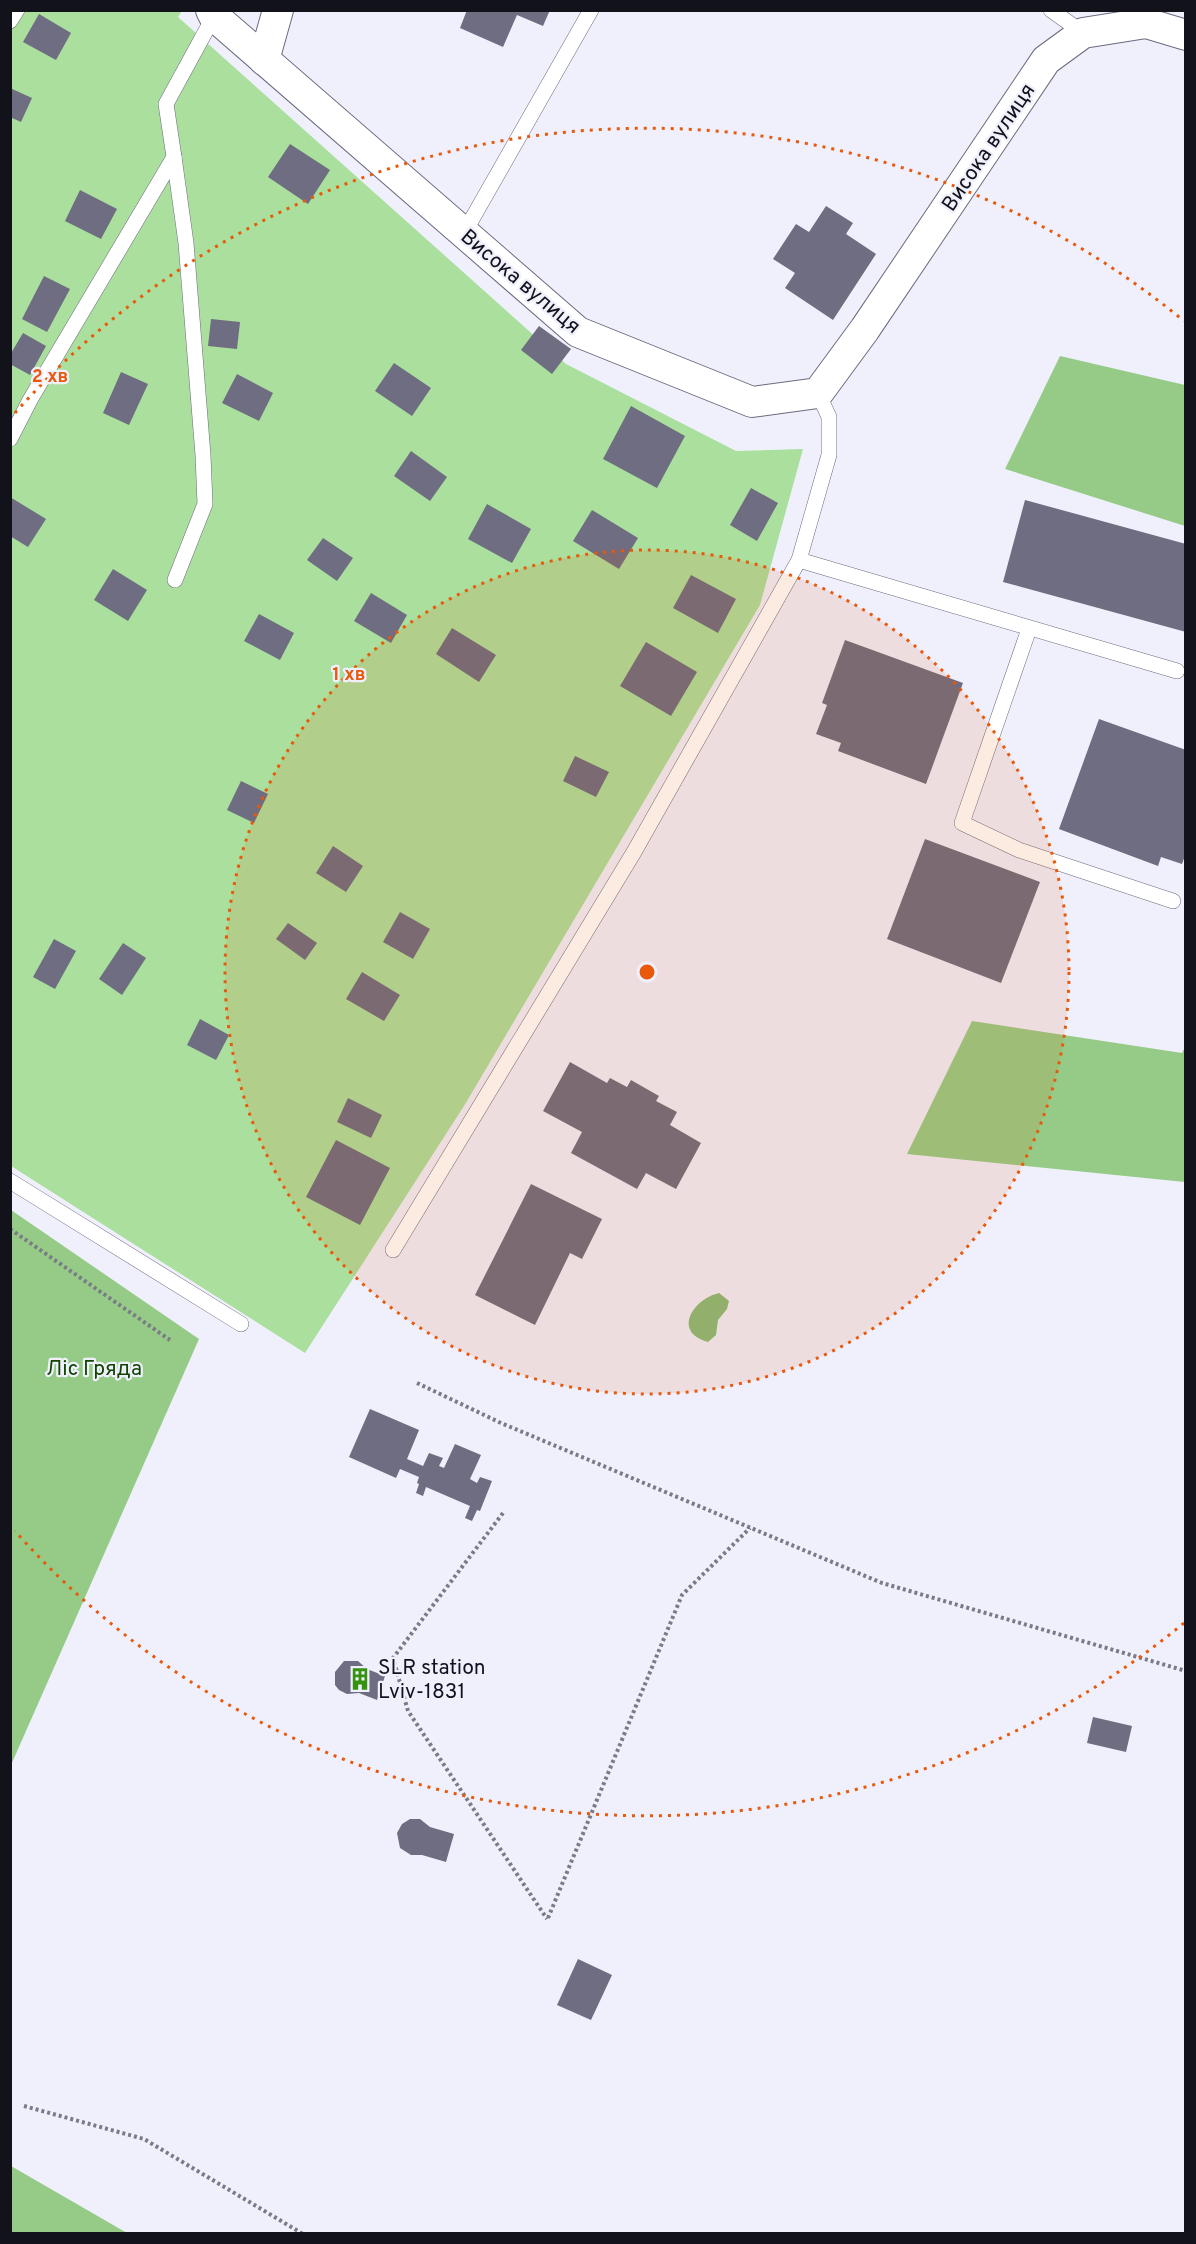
<svg xmlns="http://www.w3.org/2000/svg" width="1196" height="2244" font-family="Overpass,sans-serif">
  <style>
    .green { fill: #aadf9d }
    .forest { fill: #95cb87 }
    .water { fill: #87bc79 }
    .building { fill: #6e6d81 }
    .lines { fill: none; stroke-linecap: round; stroke-linejoin: round }
    .service-casing { stroke: #6c6b7e; stroke-width: 16 }
    .minor-casing { stroke: #6c6b7e; stroke-width: 32 }
    .path { stroke: #7b7b86; stroke-width: 4; stroke-dasharray: 3 3; stroke-linecap: butt }
    .service { stroke: #fff; stroke-width: 15 }
    .minor { stroke: #fff; stroke-width: 30 }
    .ring { fill: none; stroke: #e8590c; stroke-width: 3; stroke-dasharray: 3 6 }
    .labels { text-anchor: middle; stroke-width: 4.5; stroke-linejoin: round; paint-order: stroke }
    .street-label { font-size: 21px; fill: #12121a; stroke: #f0f0fd }
    .park-label { font-size: 21px; fill: #104500; stroke: #f0f0fd }
    .poi-label { font-size: 21px; fill: #12121a; stroke: #f0f0fd; text-anchor: start }
    .centre { fill: #e8590c; stroke: #f0f0fd; stroke-width: 3 }
    .ring-label { font-size: 18px; text-anchor: middle; font-weight: bold; fill: #e8590c; stroke: #f0f0fd; stroke-width: 4.5; stroke-linejoin: round; paint-order: stroke }
  </style>
  <rect width="100%" height="100%" fill="#f0f0fd"/>
  <polygon class="green" points="10,11 182,11 178,17 566,364 736,451 803,449 760,605 464,1106 305,1353 11,1166"/>
  <g class="forest">
    <polygon points="1060,356 1185,385 1185,526 1005,469"/>
    <polygon points="972,1021 1182,1053 1185,1047 1185,1182 907,1154"/>
    <polygon points="11,1210 199,1339 11,1765"/>
    <polygon points="10,2166 11,2166 127,2233 11,2233"/>
  </g>
  <path class="water" d="M719,1293L729,1301L727,1309L718,1320L716,1335L708,1342C672,1332 693,1299 719,1293Z"/>
  <g class="building">
    <polygon points="467,10 550,10 543,26 517,15 503,47 460,28"/>
    <polygon points="39,14 71,33 56,60 23,42"/>
    <polygon points="10,88 32,98 21,122 10,117"/>
    <polygon points="290,144 330,170 308,204 268,177"/>
    <polygon points="80,190 117,209 101,239 65,221"/>
    <polygon points="826,206 853,223 846,234 876,254 833,320 785,288 795,273 773,259 796,224 809,232"/>
    <polygon points="44,276 70,289 47,332 22,319"/>
    <polygon points="211,319 240,322 237,349 208,346"/>
    <polygon points="539,326 571,349 552,374 521,350"/>
    <polygon points="23,333 46,346 30,375 10,364 10,355"/>
    <polygon points="394,363 431,388 412,416 375,391"/>
    <polygon points="121,372 148,384 129,425 103,413"/>
    <polygon points="237,374 273,393 259,421 222,403"/>
    <polygon points="631,406 685,436 657,488 603,459"/>
    <polygon points="411,451 447,477 430,501 394,476"/>
    <polygon points="751,488 778,503 757,541 730,525"/>
    <polygon points="10,497 46,519 28,547 10,536"/>
    <polygon points="1025,500 1186,544 1186,632 1003,582"/>
    <polygon points="487,504 531,529 512,563 468,539"/>
    <polygon points="592,510 638,538 619,569 573,541"/>
    <polygon points="323,538 353,558 337,581 307,560"/>
    <polygon points="113,569 147,590 128,621 94,600"/>
    <polygon points="691,575 736,599 718,633 673,608"/>
    <polygon points="371,593 407,615 391,643 354,621"/>
    <polygon points="259,614 294,633 280,660 244,641"/>
    <polygon points="452,628 496,655 479,682 436,654"/>
    <polygon points="845,640 963,683 926,784 838,751 841,743 816,734 827,705 822,703"/>
    <polygon points="646,642 697,672 671,716 620,686"/>
    <polygon points="1099,719 1186,750 1186,853 1182,864 1161,857 1158,866 1059,829"/>
    <polygon points="575,756 609,772 596,797 563,781"/>
    <polygon points="241,781 268,794 254,823 227,810"/>
    <polygon points="925,839 1040,882 1001,983 887,939"/>
    <polygon points="333,846 363,866 346,892 316,873"/>
    <polygon points="400,912 430,929 413,959 383,942"/>
    <polygon points="288,923 317,943 305,960 276,939"/>
    <polygon points="54,939 76,951 55,989 33,977"/>
    <polygon points="123,943 146,958 122,995 99,979"/>
    <polygon points="362,972 400,995 384,1021 346,999"/>
    <polygon points="200,1019 229,1035 216,1060 187,1045"/>
    <polygon points="570,1062 607,1083 610,1078 627,1087 631,1080 659,1096 656,1101 677,1112 670,1125 701,1143 676,1189 646,1173 637,1189 571,1153 582,1132 543,1111"/>
    <polygon points="348,1098 382,1115 371,1138 337,1122"/>
    <polygon points="336,1140 390,1168 360,1225 306,1197"/>
    <polygon points="531,1184 602,1219 582,1259 570,1253 535,1325 475,1295"/>
    <polygon points="370,1409 419,1430 407,1459 423,1466 429,1453 443,1458 439,1466 444,1468 455,1444 481,1455 470,1479 477,1483 480,1477 492,1481 480,1511 477,1510 472,1521 465,1518 470,1506 426,1487 423,1496 416,1493 419,1484 417,1483 419,1477 400,1469 396,1478 349,1457"/>
    <polygon points="344,1661 358,1661 367,1669 385,1676 377,1700 359,1693 347,1694 339,1690 335,1685 335,1672"/>
    <polygon points="1093,1717 1132,1726 1126,1752 1087,1743"/>
    <polygon points="410,1819 420,1819 430,1827 454,1834 446,1862 422,1855 411,1855 400,1848 397,1833 402,1824"/>
    <polygon points="578,1959 612,1975 591,2020 557,2005"/>
  </g>
  <g class="lines">
    <g class="service-casing">
      <g id="service">
        <polyline points="1051,10 1083,33"/>
        <polyline points="10,21 17,10"/>
        <polyline points="174,157 186,243 203,455 205,504 175,580"/>
        <polyline points="464,233 591,10"/>
        <polyline points="10,439 30,400 174,157 166,104 214,16"/>
        <polyline points="799,560 1177,671"/>
        <polyline points="1029,629 962,823 1019,850 1173,901"/>
        <polyline points="10,1181 241,1324"/>
        <polyline points="393,1250 634,852 799,560 829,455 829,417 818,393"/>
      </g>
    </g>
    <g class="minor-casing">
      <g id="minor">
        <polyline points="211,10 214,16 578,332 752,402 818,393 865,329 1046,60 1083,33 1146,23 1186,35"/>
        <polyline points="264,60 278,10"/>
      </g>
    </g>
    <g class="path">
      <polyline points="10,1229 170,1340"/>
      <polyline points="417,1383 501,1423 882,1583 1186,1671"/>
      <polyline points="503,1513 393,1658 408,1711 547,1919"/>
      <polyline points="548,1918 682,1595 750,1528"/>
      <polyline points="24,2106 144,2139 303,2234"/>
    </g>
    <use href="#service" class="service"/>
    <use href="#minor" class="minor"/>
  </g>
  <circle cx="647" cy="972" r="422" fill="#e8590c" fill-opacity=".12"/>
  <g class="ring">
    <circle cx="647" cy="972" r="422"/>
    <path d="M1184 1623A844 844 0 0 1 15 1531M15 413A844 844 0 0 1 1184 321"/>
  </g>
  <defs>
    <g id="building-bare" transform="scale(1.8)"><path d="M-4-6H4V6H1V3H-1V6H-4ZM-2.5-4.3h1.7v1.8h-1.7ZM.8-4.3h1.7v1.8H.8ZM-2.5-1h1.7V.8h-1.7ZM.8-1h1.7V.8H.8Z" fill="#35930f" stroke="#f0f0fd" stroke-width="2.5" paint-order="stroke"/></g>
  </defs>
  <g fill-rule="evenodd">
    <use href="#building-bare" x="360" y="1679"/>
  </g>
  <g class="labels">
    <g class="street-label">
      <text transform="translate(988 147) rotate(-56)" y="7">Висока вулиця</text>
      <text transform="translate(521 281) rotate(40)" y="7">Висока вулиця</text>
    </g>
    <g class="park-label">
      <text x="94" y="1375">Ліс Гряда</text>
    </g>
    <g class="poi-label">
      <text x="378" y="1674">SLR station<tspan x="378" dy="24">Lviv-1831</tspan></text>
    </g>
  </g>
  <circle cx="647" cy="972" r="9" class="centre"/>
  <g class="ring-label">
    <text x="50" y="382">2 хв</text>
    <text x="349" y="680">1 хв</text>
  </g>
  <rect width="1196" height="2244" fill="none" stroke="#12121a" stroke-width="24"/>
</svg>
